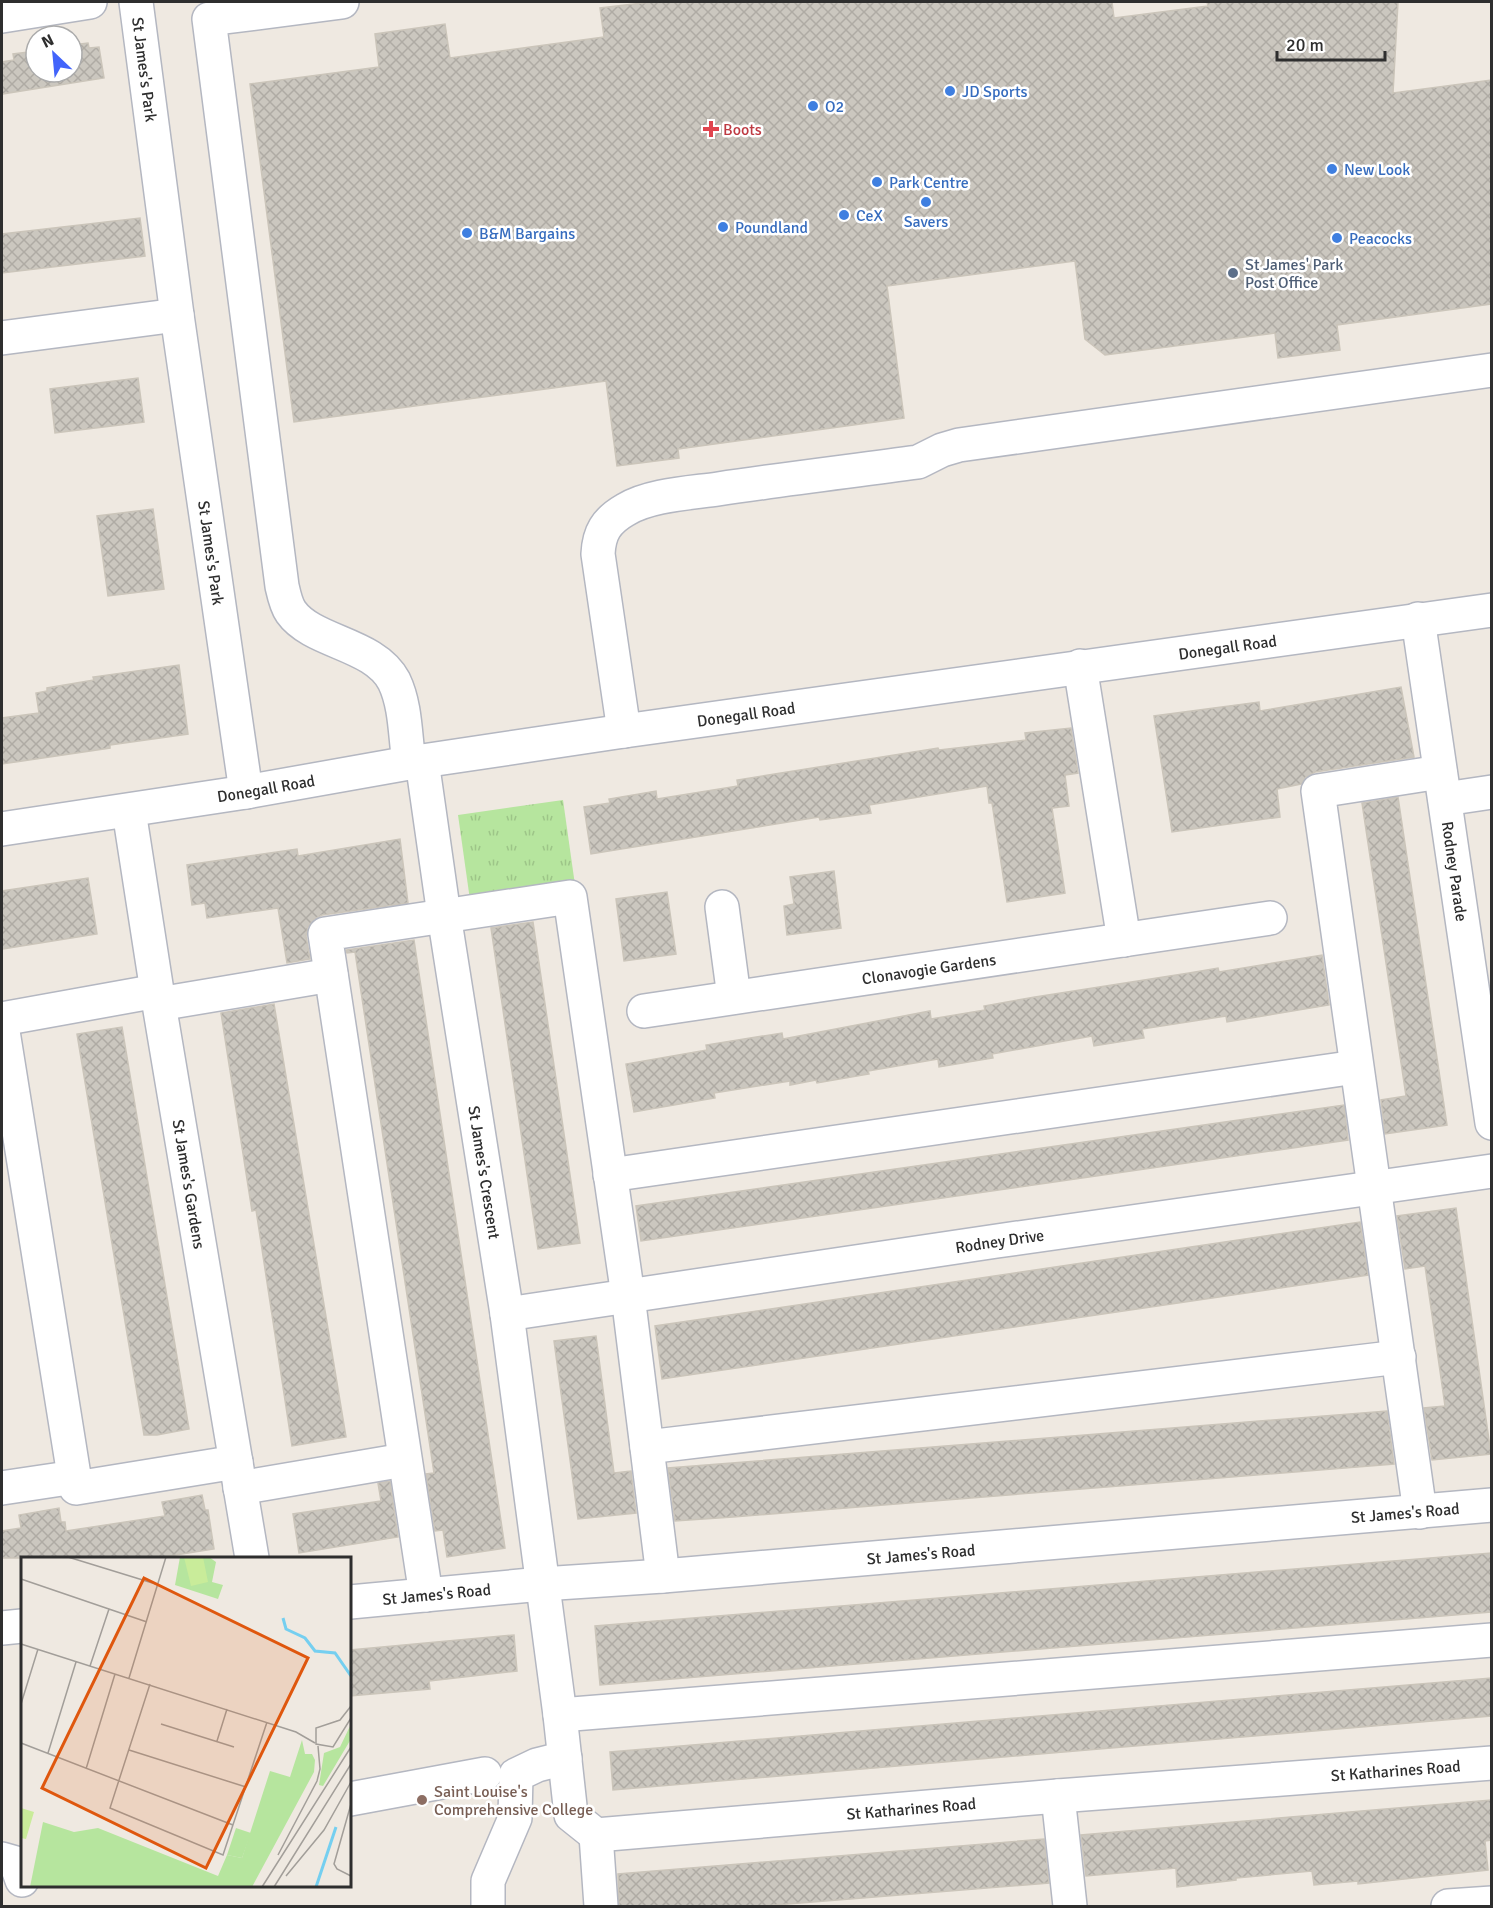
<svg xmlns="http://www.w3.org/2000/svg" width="1493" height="1908" font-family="Signika,sans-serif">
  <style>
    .grass { fill: url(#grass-tufts) }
    .building { fill: url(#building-cross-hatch); stroke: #cbc5ba; stroke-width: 1.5 }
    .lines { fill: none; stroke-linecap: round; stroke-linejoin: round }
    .minor-casing { stroke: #b4b7c1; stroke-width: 36 }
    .minor { stroke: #fff; stroke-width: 33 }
    .shop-dot { fill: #3f7fe0; stroke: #fff; stroke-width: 2 }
    .health-dot { fill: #e0444e; stroke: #fff; stroke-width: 2 }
    .service-dot { fill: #5c6f8a; stroke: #fff; stroke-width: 2 }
    .education-dot { fill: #8d6e63; stroke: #fff; stroke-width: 2 }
    .labels { text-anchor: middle; stroke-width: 5; stroke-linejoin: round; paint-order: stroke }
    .street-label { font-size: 16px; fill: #2e2e2e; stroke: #fff }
    .shop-label { font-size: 16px; fill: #366cbe; stroke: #fff; text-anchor: start }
    .health-label { font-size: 16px; fill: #be3a42; stroke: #fff; text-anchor: start }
    .service-label { font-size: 16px; fill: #4e5e75; stroke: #fff; text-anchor: start }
    .education-label { font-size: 16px; fill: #785e54; stroke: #fff; text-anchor: start }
    .inset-river { fill: none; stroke: #75cff0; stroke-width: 3 }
    .inset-road { fill: none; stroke: #a29e99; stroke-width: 1.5 }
    .view { fill: #df570e; fill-opacity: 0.15; stroke: #df570e; stroke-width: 3 }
    .inset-edge { fill: none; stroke: #2e2e2e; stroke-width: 3 }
  </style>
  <defs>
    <pattern id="grass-tufts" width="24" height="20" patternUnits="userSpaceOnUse" patternTransform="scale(1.5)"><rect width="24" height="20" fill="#b6e59e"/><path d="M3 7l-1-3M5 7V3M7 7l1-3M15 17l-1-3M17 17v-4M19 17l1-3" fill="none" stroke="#9dc588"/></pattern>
    <pattern id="building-cross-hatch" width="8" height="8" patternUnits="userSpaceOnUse" patternTransform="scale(1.5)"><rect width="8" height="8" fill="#cbc7bf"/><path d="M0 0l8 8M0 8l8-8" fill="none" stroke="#afaba4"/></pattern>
  </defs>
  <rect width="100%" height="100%" fill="#efe9e1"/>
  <polygon class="grass" points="563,800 575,885 470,900 458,815"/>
  <g class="building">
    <polygon points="651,2 1112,2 1114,18 1208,6 1207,2 1398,2 1393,93 1491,80 1491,304 1337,325 1340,350 1278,358 1275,333 1105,355 1085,339 1075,261 887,286 904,418 678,449 679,458 617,466 606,381 294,422 250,84 379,67 375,34 445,24 450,58 604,37 600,8"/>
    <polygon points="88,43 89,48 99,47 104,78 2,94 2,62 14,60 13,54 36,51 36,72 72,72 72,45"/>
    <polygon points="140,218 145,256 2,273 2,234"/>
    <polygon points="138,378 144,422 55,433 50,389"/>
    <polygon points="153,509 164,589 108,596 97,516"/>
    <polygon points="179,665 188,734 110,745 110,748 2,764 2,718 39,713 36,693 47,691 47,688 94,680 93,677"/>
    <polygon points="1401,687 1414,757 1315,772 1306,777 1301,784 1277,789 1280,817 1172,832 1154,716 1259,702 1260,711"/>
    <polygon points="1071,728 1078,773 1065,775 1069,806 1052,808 1065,893 1007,902 992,803 989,803 987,786 869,805 871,813 820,820 819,817 591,854 584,807 610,803 609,799 656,791 657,799 738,786 737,780 938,748 939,750 1026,740 1025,733"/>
    <polygon points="1398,797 1447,1125 1385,1134 1381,1100 1406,1096 1362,803"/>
    <polygon points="400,839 408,903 322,915 314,919 308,927 306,936 310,959 287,963 278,908 207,918 205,903 192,905 187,865 297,849 298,856"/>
    <polygon points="834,871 841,928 787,935 784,906 794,904 790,877"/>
    <polygon points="88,878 97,934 2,949 2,891"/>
    <polygon points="667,892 676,954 624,961 616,899"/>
    <polygon points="533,922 580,1243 538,1249 491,928"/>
    <polygon points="414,940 505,1548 447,1557 443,1530 435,1531 426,1474 434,1473 355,952 347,953 346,950"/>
    <polygon points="1322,955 1329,1005 1227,1022 1226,1016 1142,1029 1144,1038 1094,1046 1092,1036 992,1054 993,1058 939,1067 938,1059 868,1071 869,1074 817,1083 816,1080 790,1085 790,1081 714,1093 715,1098 634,1112 626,1064 707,1050 706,1045 782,1033 783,1039 930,1011 931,1019 985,1010 984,1006 1035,997 1189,973 1218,968 1219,972"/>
    <polygon points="274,1004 346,1437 292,1446 256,1210 252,1211 221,1013"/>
    <polygon points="122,1027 189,1429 157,1435 144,1435 77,1034"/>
    <polygon points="1344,1105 1348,1140 641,1241 636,1206"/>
    <polygon points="1456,1208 1491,1454 1432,1460 1424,1408 1445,1406 1425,1266 1405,1269 1397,1216"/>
    <polygon points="1360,1222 1368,1275 662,1379 655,1326"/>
    <polygon points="596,1336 614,1473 631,1471 636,1513 578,1519 554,1341"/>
    <polygon points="1387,1411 1394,1464 733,1517 675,1521 668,1468"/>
    <polygon points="390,1481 398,1537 299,1553 293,1514 381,1501 378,1483"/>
    <polygon points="202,1495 205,1510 208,1510 214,1549 157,1558 2,1558 2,1531 21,1528 19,1515 59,1508 61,1522 65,1522 66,1531 165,1516 162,1502"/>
    <polygon points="1491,1553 1491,1612 600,1685 595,1626"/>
    <polygon points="514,1635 517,1671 429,1681 430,1689 350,1696 350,1650"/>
    <polygon points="1491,1678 1491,1716 613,1790 610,1752"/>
    <polygon points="1491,1800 1491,1840 1485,1841 1488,1870 1358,1884 1358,1881 1314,1885 1312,1871 1236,1878 1236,1880 1177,1887 1176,1868 1086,1876 1081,1835"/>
    <polygon points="1044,1839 1049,1883 763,1906 619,1906 618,1874"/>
  </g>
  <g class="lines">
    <g class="minor-casing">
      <g id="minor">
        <path id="s1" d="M136,2L177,315L246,792"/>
        <path d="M342,2L209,19L282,586C284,595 286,605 291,612C313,643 374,643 394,681C406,706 405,736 409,763"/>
        <polyline points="2,16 90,2"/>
        <polyline points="2,338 177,315"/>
        <path id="s2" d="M1418,619L1492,1123"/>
        <polyline points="1080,666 1124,940"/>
        <path d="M624,731L598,554C599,533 606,521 625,510C649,495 690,493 718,489C785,479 852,471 918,462L942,450L959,445L1492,370"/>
        <path id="s3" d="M422,761L444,915L507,1314L560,1715L571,1815L596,1835L1058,1796L1492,1763"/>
        <polyline points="1445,799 1492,792"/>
        <path id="s4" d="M129,811L159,1004L252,1558"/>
        <path id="s5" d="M2,829L246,792L409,763L624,731L1492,610"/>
        <polyline points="722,907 734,997"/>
        <polyline points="159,1004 331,975"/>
        <path id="s6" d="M644,1011L1270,918"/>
        <polyline points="2,1019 157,991"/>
        <polyline points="2,1025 76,1488 236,1462"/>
        <polyline points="610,1175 1356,1067"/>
        <path id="s7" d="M507,1314L997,1241L1492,1171"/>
        <polyline points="647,1447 1399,1357"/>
        <polyline points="2,1488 75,1477"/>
        <polyline points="240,1488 404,1460"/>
        <polyline points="1420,1512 1318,791 1440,772"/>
        <polyline points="426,1595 325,934 570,897 628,1296 663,1576"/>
        <path id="s8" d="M350,1602L542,1584L663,1576L1492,1505"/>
        <polyline points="2,1628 22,1626"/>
        <polyline points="560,1715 1492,1640"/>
        <polyline points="1058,1796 1070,1906"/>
        <polyline points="350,1799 485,1774"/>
        <polyline points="596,1835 601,1906"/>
        <polyline points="2,1859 16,1863 22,1880"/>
        <polyline points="488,1906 488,1881 515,1818 516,1775 537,1765 565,1758"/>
        <polyline points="1448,1906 1492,1903"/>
      </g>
    </g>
    <use href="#minor" class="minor"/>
  </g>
  <g class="shop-dot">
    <circle cx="950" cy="91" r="6"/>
    <circle cx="813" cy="106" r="6"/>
    <circle cx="1332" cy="169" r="6"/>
    <circle cx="877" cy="182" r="6"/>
    <circle cx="926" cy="202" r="6"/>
    <circle cx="844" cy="215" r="6"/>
    <circle cx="723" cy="227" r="6"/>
    <circle cx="467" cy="233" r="6"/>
    <circle cx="1337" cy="238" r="6"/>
  </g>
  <path class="health-dot" d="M708 120h6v6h6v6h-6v6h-6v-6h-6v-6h6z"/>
  <circle class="service-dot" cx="1233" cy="273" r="6"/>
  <circle class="education-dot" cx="422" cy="1800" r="6"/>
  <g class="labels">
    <g class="street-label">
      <text dy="6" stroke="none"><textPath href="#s1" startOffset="68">St James's Park</textPath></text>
      <text dy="6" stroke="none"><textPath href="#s1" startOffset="556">St James's Park</textPath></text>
      <text dy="6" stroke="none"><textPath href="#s5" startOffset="1239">Donegall Road</textPath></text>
      <text dy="6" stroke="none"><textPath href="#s5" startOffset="753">Donegall Road</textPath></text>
      <text dy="6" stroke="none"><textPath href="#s5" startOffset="267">Donegall Road</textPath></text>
      <text dy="6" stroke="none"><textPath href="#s2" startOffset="255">Rodney Parade</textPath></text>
      <text dy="6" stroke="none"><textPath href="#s6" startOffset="288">Clonavogie Gardens</textPath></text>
      <text dy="6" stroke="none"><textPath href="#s3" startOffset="416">St James's Crescent</textPath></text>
      <text dy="6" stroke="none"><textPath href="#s4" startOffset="378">St James's Gardens</textPath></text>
      <text dy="6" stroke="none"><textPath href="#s7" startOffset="498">Rodney Drive</textPath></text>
      <text dy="6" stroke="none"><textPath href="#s8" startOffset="1059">St James's Road</textPath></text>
      <text dy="6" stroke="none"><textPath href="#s8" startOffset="573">St James's Road</textPath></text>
      <text dy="6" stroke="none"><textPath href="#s8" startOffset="87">St James's Road</textPath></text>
      <text dy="6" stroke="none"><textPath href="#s3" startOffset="1899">St Katharines Road</textPath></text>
      <text dy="6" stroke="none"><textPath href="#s3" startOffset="1413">St Katharines Road</textPath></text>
    </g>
    <g class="shop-label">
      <text x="962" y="97">JD Sports</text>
      <text x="825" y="112">O2</text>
      <text x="1344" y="175">New Look</text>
      <text x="889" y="188">Park Centre</text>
      <text x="856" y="221">CeX</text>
      <text x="926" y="227" text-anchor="middle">Savers</text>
      <text x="735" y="233">Poundland</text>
      <text x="479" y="239">B&amp;M Bargains</text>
      <text x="1349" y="244">Peacocks</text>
    </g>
    <g class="health-label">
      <text x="723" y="135">Boots</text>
    </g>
    <g class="service-label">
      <text x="1245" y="270">St James' Park<tspan x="1245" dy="18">Post Office</tspan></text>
    </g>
    <g class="education-label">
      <text x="434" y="1797">Saint Louise's<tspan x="434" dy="18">Comprehensive College</tspan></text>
    </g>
  </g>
  <g transform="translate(21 1557)">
    <rect width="330" height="330" fill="#efe9e1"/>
    <path d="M159,0H188L195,5L191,25L202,28L197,42L154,28ZM330,167V182L302,229L298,228L303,196L319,190ZM281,183L284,197H291L294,203L293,215L231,330H9L22,265L53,275L77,271L197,319L206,298L221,301L249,214L269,220Z" fill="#b6e59e"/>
    <path d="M215,271L230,276L221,301L206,298Z" fill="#b6e59e"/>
    <path d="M163,0H182L187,25L170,29ZM0,251L13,255L5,282L0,281Z" fill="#c9ec9a"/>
    <path class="inset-river" d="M262,61L265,72L284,81L294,94L314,96L330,119M295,330L315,270"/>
    <path class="inset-road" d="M47,0L138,28M0,22L126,65M0,87L275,175L294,186M69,109L88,52M108,121L145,0M129,127L89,251L202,298L246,165M0,147L17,92M330,149L319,163L295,171V187L312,190L330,161M140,167L213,190M196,184L206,152M0,186L212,268M108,193L225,230M27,196L55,105M65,212L94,117M330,247L313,307L316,312L330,319M257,298L296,224L299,212L297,189M265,319L303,273L330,225M241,330L330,190M253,330L330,207"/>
    <path class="view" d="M123,21L287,101L185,311L21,231Z"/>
    <rect width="330" height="330" class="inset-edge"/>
  </g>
  <rect width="1493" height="1908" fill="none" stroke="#2e2e2e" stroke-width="6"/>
  <g transform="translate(54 54) rotate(334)"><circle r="28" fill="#ffffff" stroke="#ababab" stroke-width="1.5"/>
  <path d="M0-4.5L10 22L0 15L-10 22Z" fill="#4264fb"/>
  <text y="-9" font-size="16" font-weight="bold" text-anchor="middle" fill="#2e2e2e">N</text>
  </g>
  <path d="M1277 51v9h108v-9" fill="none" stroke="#2e2e2e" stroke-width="3"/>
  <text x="1286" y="51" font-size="18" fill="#2e2e2e" stroke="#ffffff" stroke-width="4.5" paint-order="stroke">20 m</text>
</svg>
